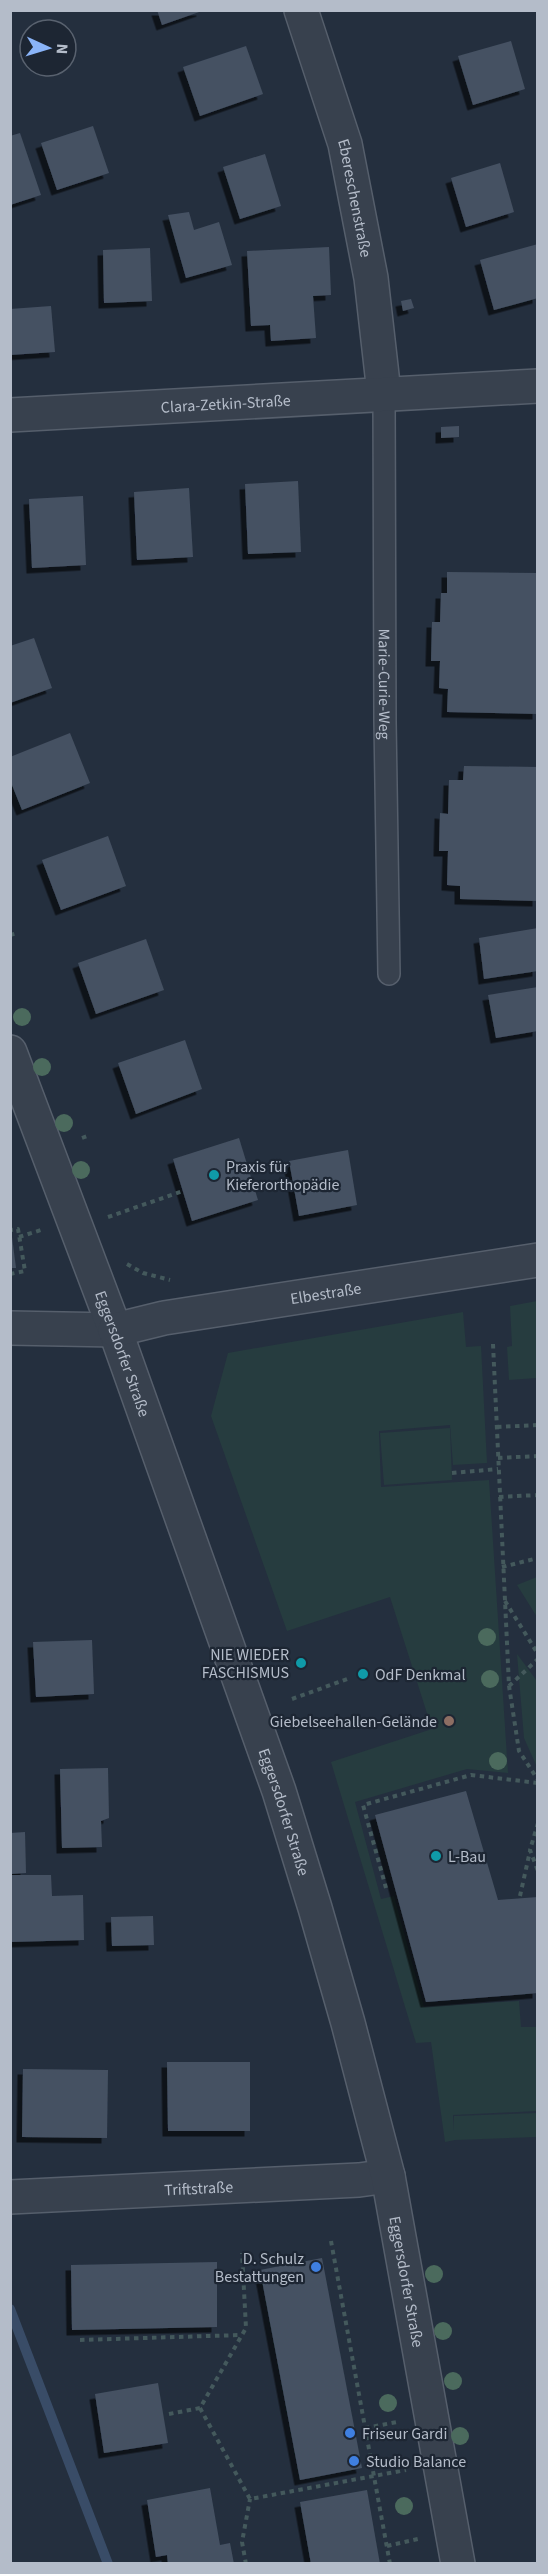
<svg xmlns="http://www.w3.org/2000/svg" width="548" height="2574" font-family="'Source Sans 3',sans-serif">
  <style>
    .green { fill: #263c3f }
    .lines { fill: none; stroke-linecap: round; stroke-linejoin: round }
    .stream { stroke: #394c67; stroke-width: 10 }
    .building { fill: #455162; filter: url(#shadow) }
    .service-casing { stroke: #565f6c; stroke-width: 24 }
    .minor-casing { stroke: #565f6c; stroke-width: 36 }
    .tertiary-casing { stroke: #565f6c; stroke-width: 36 }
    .path { stroke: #44595c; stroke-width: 4; stroke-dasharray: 4.5 4.5; stroke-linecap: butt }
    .service { stroke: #38414e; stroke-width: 21 }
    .minor { stroke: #38414e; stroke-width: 33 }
    .tertiary { stroke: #38414e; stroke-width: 33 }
    .tree { fill: #4b6a5d }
    .culture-dot { fill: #0f9aa8; stroke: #1d2633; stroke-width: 2 }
    .education-dot { fill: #8d6e63; stroke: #1d2633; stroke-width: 2 }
    .shop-dot { fill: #3f7fe0; stroke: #1d2633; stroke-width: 2 }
    .labels { text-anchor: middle; stroke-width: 4.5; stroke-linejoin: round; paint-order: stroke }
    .street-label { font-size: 16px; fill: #b4bcc9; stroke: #1d2633 }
    .poi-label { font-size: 16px; fill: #b4bcc9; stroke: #1d2633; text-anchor: start }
  </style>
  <defs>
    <filter id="shadow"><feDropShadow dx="-5.5" dy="5.5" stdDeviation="0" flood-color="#0009"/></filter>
  </defs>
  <rect width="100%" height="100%" fill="#242f3e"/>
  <g class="green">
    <polygon points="537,1301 537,1378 509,1380 507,1347 512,1346 510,1306"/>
    <polygon points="463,1312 466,1347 481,1346 487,1463 453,1465 450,1425 379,1431 381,1487 489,1480 508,1773 467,1769 355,1802 381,1899 394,1896 424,2007 519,2001 521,2027 537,2027 537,2111 453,2115 454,2131 454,2116 537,2113 537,2137 455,2140 445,2142 431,2042 416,2043 331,1762 432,1729 390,1597 287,1631 211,1416 228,1353"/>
    <polygon points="450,1428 452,1480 384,1485 380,1433"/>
    <polygon points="537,1577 537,1617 517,1585"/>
    <polygon points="517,1654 537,1681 537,1767 524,1738"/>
  </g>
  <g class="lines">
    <polyline class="stream" points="10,2309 108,2564"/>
  </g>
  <g class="building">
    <polygon points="157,10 202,10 202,11 162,25"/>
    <polygon points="511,41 525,89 473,105 458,56"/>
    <polygon points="246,46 263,94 200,116 183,67"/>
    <polygon points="93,126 109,173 57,190 41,143"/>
    <polygon points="20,133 41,195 10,205 10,136"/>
    <polygon points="265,154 281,206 240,219 223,167"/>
    <polygon points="500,163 514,212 466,227 451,178"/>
    <polygon points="189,212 194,230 219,222 232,265 186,278 168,215"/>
    <polygon points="538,244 538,298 494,310 480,260"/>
    <polygon points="329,247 331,295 313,296 316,338 271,341 270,325 251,326 247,251"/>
    <polygon points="150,248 152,301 104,303 103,250"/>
    <polygon points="411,299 414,308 403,311 401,301"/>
    <polygon points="51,306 55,352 10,355 10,309"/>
    <polygon points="459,426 459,437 441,438 441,427"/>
    <polygon points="298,481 301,552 248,554 245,484"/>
    <polygon points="189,488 193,557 137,560 134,492"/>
    <polygon points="83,496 86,565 32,568 29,499"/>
    <polygon points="447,572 538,573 538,714 447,712 448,689 439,688 440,661 431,661 432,622 440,622 441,593 447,593"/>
    <polygon points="34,638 52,688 10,703 10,646"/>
    <polygon points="70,733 90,783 22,810 10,780 10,757"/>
    <polygon points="464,766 538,767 538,901 460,899 460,886 447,885 448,851 439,851 440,813 448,814 449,780 463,780"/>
    <polygon points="108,836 126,886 61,910 42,860"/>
    <polygon points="538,928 538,971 484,979 479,938"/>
    <polygon points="146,939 164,990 96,1014 78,963"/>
    <polygon points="538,987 538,1031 496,1038 488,995"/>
    <polygon points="185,1040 202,1089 136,1114 118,1063"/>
    <polygon points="239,1138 258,1200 192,1221 173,1159"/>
    <polygon points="348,1150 357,1205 299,1216 289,1161"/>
    <polygon points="12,1237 16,1268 10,1268 10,1238"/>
    <polygon points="92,1640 94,1694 36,1697 33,1642"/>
    <polygon points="108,1768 109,1818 101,1821 102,1847 62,1848 60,1769"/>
    <polygon points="466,1791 498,1900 538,1897 538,1993 426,2002 375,1815"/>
    <polygon points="25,1832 26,1873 10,1874 10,1833"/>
    <polygon points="10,1875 51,1875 52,1896 83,1895 84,1940 10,1942"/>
    <polygon points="153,1916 154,1945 112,1946 111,1917"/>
    <polygon points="167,2062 250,2062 250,2131 168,2131"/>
    <polygon points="23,2069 108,2070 107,2138 22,2137"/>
    <polygon points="322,2258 362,2468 300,2480 260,2270"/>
    <polygon points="217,2262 217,2327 72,2330 71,2265"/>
    <polygon points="158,2383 168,2443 104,2453 95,2394"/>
    <polygon points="210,2488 220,2545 230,2543 234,2564 168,2564 167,2555 156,2557 147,2500"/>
    <polygon points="367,2490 380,2564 311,2564 300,2502"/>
  </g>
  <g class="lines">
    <g class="service-casing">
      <g id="service">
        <path id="s1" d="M384,393L385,721L389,974"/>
      </g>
    </g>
    <g class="minor-casing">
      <g id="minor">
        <path id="s2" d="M301,10L345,144L371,278L384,393"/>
        <path id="s3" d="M10,415L538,386"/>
        <polyline points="10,1328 115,1330"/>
        <path id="s4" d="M10,2197L359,2180L388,2176"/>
      </g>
    </g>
    <g class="tertiary-casing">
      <g id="tertiary">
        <path id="s5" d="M10,1052L115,1330L279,1791L315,1908L348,2023L388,2176L458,2564"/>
        <path id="s6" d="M115,1330L164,1318L538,1260"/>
      </g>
    </g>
    <g class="path">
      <polyline points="10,935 18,933"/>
      <polyline points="82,1138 90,1135"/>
      <polyline points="108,1217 183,1191"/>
      <polyline points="19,1237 41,1230"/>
      <polyline points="127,1264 143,1273 170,1280"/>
      <polyline points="10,1274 25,1271 18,1229 11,1230"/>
      <polyline points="493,1344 509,1686 519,1751 538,1780"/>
      <polyline points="497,1427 538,1425"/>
      <polyline points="498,1458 538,1456"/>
      <polyline points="452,1473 498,1469"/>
      <polyline points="499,1497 538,1495"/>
      <polyline points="502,1567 538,1558"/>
      <polyline points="505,1601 538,1654"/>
      <polyline points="509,1686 538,1659"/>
      <polyline points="292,1699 350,1678"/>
      <polyline points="538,1823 530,1850 538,1871"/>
      <polyline points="386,1888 363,1805 471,1775 538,1783"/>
      <polyline points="520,1896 530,1851"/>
      <polyline points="331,2241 390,2564"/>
      <polyline points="80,2340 241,2335"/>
      <polyline points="200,2408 250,2499 406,2470"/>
      <polyline points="169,2414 200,2408 246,2328 242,2253"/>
      <polyline points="365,2428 397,2422"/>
      <polyline points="387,2546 418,2539"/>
      <polyline points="246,2564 242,2542 250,2499"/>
    </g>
    <use href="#service" class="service"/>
    <use href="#minor" class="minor"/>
    <use href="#tertiary" class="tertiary"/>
  </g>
  <g class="tree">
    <circle cx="22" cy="1017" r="9"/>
    <circle cx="42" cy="1067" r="9"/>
    <circle cx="64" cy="1123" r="9"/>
    <circle cx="81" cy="1170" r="9"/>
    <circle cx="487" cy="1637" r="9"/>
    <circle cx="490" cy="1679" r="9"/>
    <circle cx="498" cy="1761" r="9"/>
    <circle cx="434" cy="2274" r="9"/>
    <circle cx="443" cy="2331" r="9"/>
    <circle cx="453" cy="2381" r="9"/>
    <circle cx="388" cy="2403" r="9"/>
    <circle cx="460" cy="2436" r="9"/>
    <circle cx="404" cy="2506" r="9"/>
  </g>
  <g class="culture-dot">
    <circle cx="214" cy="1175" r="6"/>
    <circle cx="301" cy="1663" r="6"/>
    <circle cx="363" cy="1674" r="6"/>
    <circle cx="436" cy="1856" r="6"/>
  </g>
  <circle class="education-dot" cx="449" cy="1721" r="6"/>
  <g class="shop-dot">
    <circle cx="316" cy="2267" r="6"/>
    <circle cx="350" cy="2433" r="6"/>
    <circle cx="354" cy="2461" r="6"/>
  </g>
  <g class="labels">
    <g class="street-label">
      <text dy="6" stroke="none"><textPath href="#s2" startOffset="196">Ebereschenstraße</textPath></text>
      <text dy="6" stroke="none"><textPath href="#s3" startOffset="216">Clara-Zetkin-Straße</textPath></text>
      <text dy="6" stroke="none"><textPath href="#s1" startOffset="291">Marie-Curie-Weg</textPath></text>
      <text dy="6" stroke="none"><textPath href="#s6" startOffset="214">Elbestraße</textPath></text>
      <text dy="6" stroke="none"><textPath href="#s5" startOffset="322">Eggersdorfer Straße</textPath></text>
      <text dy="6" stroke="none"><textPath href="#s5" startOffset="808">Eggersdorfer Straße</textPath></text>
      <text dy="6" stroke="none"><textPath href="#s4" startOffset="189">Triftstraße</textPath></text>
      <text dy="6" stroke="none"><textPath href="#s5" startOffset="1294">Eggersdorfer Straße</textPath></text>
    </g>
    <g class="poi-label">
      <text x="226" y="1172">Praxis für<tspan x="226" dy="18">Kieferorthopädie</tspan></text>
      <text x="289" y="1660" text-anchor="end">NIE WIEDER<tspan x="289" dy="18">FASCHISMUS</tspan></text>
      <text x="375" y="1680">OdF Denkmal</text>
      <text x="437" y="1727" text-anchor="end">Giebelseehallen-Gelände</text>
      <text x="448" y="1862">L-Bau</text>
      <text x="304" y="2264" text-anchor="end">D. Schulz<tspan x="304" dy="18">Bestattungen</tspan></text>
      <text x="362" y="2439">Friseur Gardi</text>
      <text x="366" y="2467">Studio Balance</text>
    </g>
  </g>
  <rect width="548" height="2574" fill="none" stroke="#b4bcc9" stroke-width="24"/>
  <g transform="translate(48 48) rotate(94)"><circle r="28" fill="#1d2633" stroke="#59626f" stroke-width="1.5"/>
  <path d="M0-4.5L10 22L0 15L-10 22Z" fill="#8ab4f8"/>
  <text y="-9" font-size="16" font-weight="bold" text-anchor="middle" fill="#b4bcc9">N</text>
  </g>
</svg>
